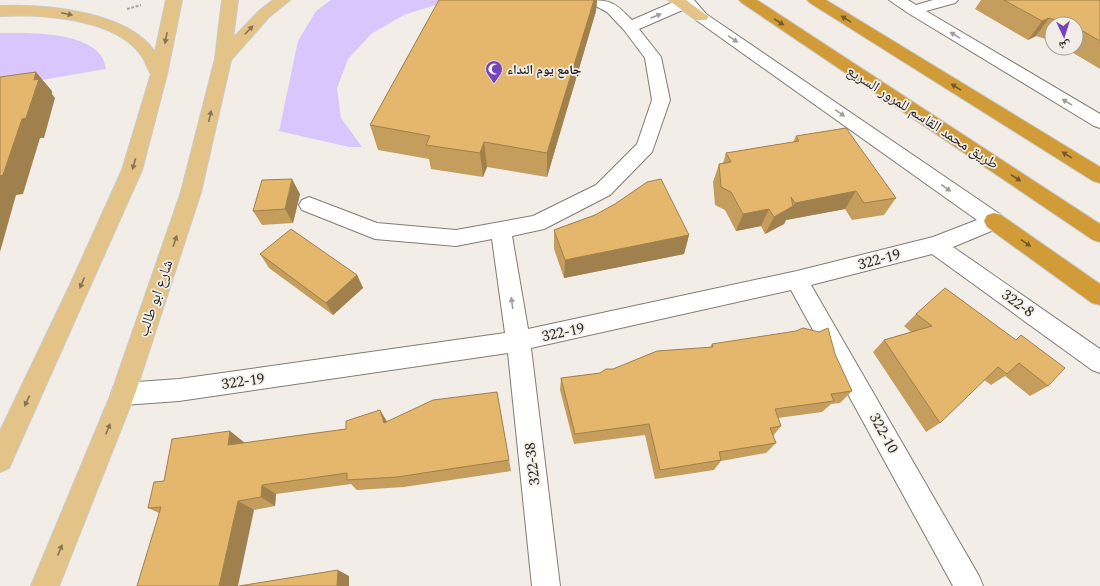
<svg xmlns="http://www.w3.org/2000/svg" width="1100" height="586" font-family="Spectral,'Noto Naskh Arabic',serif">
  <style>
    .green { fill: #d9c6fc }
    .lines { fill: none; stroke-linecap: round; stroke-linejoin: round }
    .minor-casing { stroke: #807c76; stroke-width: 2 }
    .major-casing { stroke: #cbcbca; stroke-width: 2 }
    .highway-casing { stroke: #cbcbca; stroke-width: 2 }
    .path { stroke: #aaa6a1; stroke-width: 2; stroke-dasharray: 3 1.5; stroke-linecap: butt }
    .minor { fill: #fff; fill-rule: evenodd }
    .major { fill: #e3c387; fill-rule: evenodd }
    .highway { fill: #d19b37; fill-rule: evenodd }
    .wall { fill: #c59d5d }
    .shaded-wall { fill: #a0804c }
    .building { fill: #e5b76c; stroke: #a0804c }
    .oneway { fill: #857455 }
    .oneway2 { fill: #9e9d9c }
    .oneway3 { fill: #735a2c }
    .labels { text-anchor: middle; stroke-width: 3.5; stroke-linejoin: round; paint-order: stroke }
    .far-poi-label { font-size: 13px; font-weight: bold; fill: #272523; stroke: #f2eee7; text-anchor: start }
    .street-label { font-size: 15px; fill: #272523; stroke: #f2eee7 }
  </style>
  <rect width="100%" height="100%" fill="#f2eee7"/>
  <g class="green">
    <polygon points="331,0 463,0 442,3 404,15 371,34 348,59 337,88 341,118 362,147 349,147 279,131 298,41 316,11"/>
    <path d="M0,33C28,33 85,31 102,57C104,60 105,66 106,69L0,87Z"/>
  </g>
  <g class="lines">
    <g class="minor-casing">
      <g id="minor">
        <path d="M587,0C613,0 615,3 632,20L678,0H694L706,14L1001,215L1004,221L1001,227L953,247L1100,349V373L1092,370L932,254L811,285L979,576L983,586H953L791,290L531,348L560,586H532L508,353L179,401L123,405L114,402L111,394L114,386L123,383L179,379L505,333L492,239L456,246L375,239L302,210L299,205L302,200L309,197L377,223L456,230L533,216L596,185L637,144L652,100L645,58L624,30L607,12L590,3ZM685,9L696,20L977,220L933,237L797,271L528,329L512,236L544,229L610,195L652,152L670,100L661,57L639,29Z"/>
        <polygon points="889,0 908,0 916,5 933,0 958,0 955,3 926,11 1100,114 1100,128 1094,126 908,13"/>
      </g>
    </g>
    <g class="major-casing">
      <g id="major">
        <path d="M166,0H182L167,74L142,170L9,468L0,472V431L70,285L122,170L151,74C147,68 145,60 141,55C115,18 41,14 0,16V6C44,4 128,11 155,52Z"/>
        <polygon points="222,0 238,0 233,38 259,11 273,0 290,0 269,17 231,60 201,192 135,394 59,586 31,586 111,394 181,192 215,59"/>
        <polygon points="668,0 686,0 709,17 706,20 696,20"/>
      </g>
    </g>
    <g class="highway-casing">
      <g id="highway">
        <polygon points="739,0 757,0 1100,224 1100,242 1093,240 742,3"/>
        <polygon points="807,0 826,0 1100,167 1100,183 1093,181 810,3"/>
        <polygon points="994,213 1001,215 1100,284 1100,305 1092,303 987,227 984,221 987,215"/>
      </g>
    </g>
    <polyline class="path" points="127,9 141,5"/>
    <use href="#minor" class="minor"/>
    <use href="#major" class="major"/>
    <use href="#highway" class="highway"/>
  </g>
  <g class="wall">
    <polygon points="439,0 597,0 596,11 547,177 487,167 483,177 431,169 429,159 378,150 370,125"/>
    <polygon points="981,0 1100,0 1100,69 1065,48 1076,48 1076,24 1052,24 1052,41 1036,36 1028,40 975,9"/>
    <polygon points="796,136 896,198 884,215 852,220 845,209 786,220 784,224 765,234 761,226 736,231 725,210 715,205 713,182 719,164 723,163 726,153 793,142"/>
    <polygon points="300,194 293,223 262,225 253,211"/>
    <polygon points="595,215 689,235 684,254 564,278 554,249 554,230"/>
    <polygon points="260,254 357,275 363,288 333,315 269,268"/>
    <polygon points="916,314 1016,340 1021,335 1048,386 1030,396 1005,376 991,385 984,380 940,423 926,432 873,352 884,340 911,332 904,326"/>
    <polygon points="712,344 835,354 852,391 840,403 831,404 822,412 778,418 781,426 773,436 776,443 766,453 721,461 714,470 655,479 645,435 574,444 560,390 561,378 600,373 710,347"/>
    <polygon points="497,392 511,471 404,487 357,490 351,484 276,494 275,506 254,510 159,513 148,508 164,481 230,431 244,443 346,429 387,421"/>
  </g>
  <g class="shaded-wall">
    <polygon points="594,0 597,0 596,11 547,177 547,153"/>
    <polygon points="1049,18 1036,36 1028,40 1042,21"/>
    <polygon points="36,72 52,91 52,94 55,98 44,138 40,138 23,194 16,195 0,252 0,176 34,80"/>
    <polygon points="484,142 487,167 483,177 480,153"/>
    <polygon points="292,179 300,194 293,223 285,209"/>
    <polygon points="856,191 845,209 786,220 784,224 765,234 774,217 793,206 795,203"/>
    <polygon points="769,209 761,226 736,231 743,214"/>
    <polygon points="689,235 684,254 564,278 565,260"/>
    <polygon points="357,275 363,288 333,315 326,303"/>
    <polygon points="380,410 388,423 384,423"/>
    <polygon points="230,431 245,443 228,445"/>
    <polygon points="262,485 276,494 275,506 261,497"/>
    <polygon points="238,501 254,510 238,586 219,586"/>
    <polygon points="338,570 349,576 349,586 337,586"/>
  </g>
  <g class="building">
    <polygon points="439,0 594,0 547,153 484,142 480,153 426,145 430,136 370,125"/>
    <polygon points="1004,0 1100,0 1100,41 1076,27 1076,24 1070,24 1049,18 1042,21"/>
    <polygon points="36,72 34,80 39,79 26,118 22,119 3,175 0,176 0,77"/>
    <polygon points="846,128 896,198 864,203 856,191 795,203 791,197 793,206 774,217 769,209 743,214 731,192 721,187 719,164 731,162 726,153 799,141 796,136"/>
    <polygon points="292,179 285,209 253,211 262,180"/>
    <polygon points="661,179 689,235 565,260 554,230 595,215 615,204 647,182"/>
    <polygon points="291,229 357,275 326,303 260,254"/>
    <polygon points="945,288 1016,340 1021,335 1065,368 1048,386 1019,363 1007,374 998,367 940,423 884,340 932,326 916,314"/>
    <polygon points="803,328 819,332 828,328 835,354 852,391 831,394 834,401 775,409 781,426 770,428 776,443 719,452 721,460 660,470 649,424 575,434 561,378 600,373 606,369 613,369 657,351 713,347 712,344 796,331"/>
    <polygon points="497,392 509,460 397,477 347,480 347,473 262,485 261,497 238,501 219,586 137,586 161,507 148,508 154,482 164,481 172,439 230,431 228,445 346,429 346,421 380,410 384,423 433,400"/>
    <polygon points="338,570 337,586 239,586"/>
  </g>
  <defs><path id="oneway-solid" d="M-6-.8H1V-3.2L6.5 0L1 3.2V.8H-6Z"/></defs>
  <g class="oneway">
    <use href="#oneway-solid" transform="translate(67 14) rotate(12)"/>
    <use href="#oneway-solid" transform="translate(249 30) rotate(-46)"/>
    <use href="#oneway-solid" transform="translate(166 38) rotate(101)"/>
    <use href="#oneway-solid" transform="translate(210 116) rotate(-77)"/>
    <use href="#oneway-solid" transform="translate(134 164) rotate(106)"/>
    <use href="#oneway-solid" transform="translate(175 241) rotate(-71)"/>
    <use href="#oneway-solid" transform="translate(82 283) rotate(114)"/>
    <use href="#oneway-solid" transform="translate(27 401) rotate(115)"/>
    <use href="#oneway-solid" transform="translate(108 429) rotate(-68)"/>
    <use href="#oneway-solid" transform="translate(60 550) rotate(-68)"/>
  </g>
  <g class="oneway2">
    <use href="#oneway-solid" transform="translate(656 16) rotate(-23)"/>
    <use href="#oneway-solid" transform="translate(955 35) rotate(-149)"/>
    <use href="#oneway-solid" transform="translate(733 39) rotate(35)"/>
    <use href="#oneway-solid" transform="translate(1067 102) rotate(-149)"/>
    <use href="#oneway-solid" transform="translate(840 113) rotate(35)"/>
    <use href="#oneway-solid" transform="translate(946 188) rotate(35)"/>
    <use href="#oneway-solid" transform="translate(512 303) rotate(-98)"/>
  </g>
  <g class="oneway3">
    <use href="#oneway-solid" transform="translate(846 19) rotate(-148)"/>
    <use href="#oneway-solid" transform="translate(779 22) rotate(33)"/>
    <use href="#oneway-solid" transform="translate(956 87) rotate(-148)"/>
    <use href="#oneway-solid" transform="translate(1067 155) rotate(-148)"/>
    <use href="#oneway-solid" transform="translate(1016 178) rotate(33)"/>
    <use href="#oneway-solid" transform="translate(1026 243) rotate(35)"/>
  </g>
  <defs>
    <g id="mosque-pin" transform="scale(0.9)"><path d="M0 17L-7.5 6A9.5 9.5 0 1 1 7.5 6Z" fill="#7844bb" stroke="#f2eee7"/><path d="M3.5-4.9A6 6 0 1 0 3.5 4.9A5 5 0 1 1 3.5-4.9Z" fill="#fff"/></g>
  </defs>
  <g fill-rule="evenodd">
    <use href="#mosque-pin" x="494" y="69"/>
  </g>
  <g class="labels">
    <g class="far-poi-label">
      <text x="507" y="74">جامع يوم النداء</text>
    </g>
    <g class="street-label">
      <text transform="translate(923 117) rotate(33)" y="5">طريق محمد القاسم للمرور السريع</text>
      <text transform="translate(879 259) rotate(-15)" y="5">322-19</text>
      <text transform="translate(155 298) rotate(-71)" y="5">شارع ابو طالب</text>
      <text transform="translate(1018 303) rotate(36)" y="5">322-8</text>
      <text transform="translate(563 332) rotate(-12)" y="5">322-19</text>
      <text transform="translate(243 381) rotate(-8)" y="5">322-19</text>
      <text transform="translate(884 433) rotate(61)" y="5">322-10</text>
      <text transform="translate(532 464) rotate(-97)" y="5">322-38</text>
    </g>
  </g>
  <g transform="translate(1064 36) rotate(176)"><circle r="19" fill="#f2eee7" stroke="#a19e99"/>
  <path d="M0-3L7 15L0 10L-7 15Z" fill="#7844bb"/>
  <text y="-6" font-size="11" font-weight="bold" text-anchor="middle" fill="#272523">ش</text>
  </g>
</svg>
